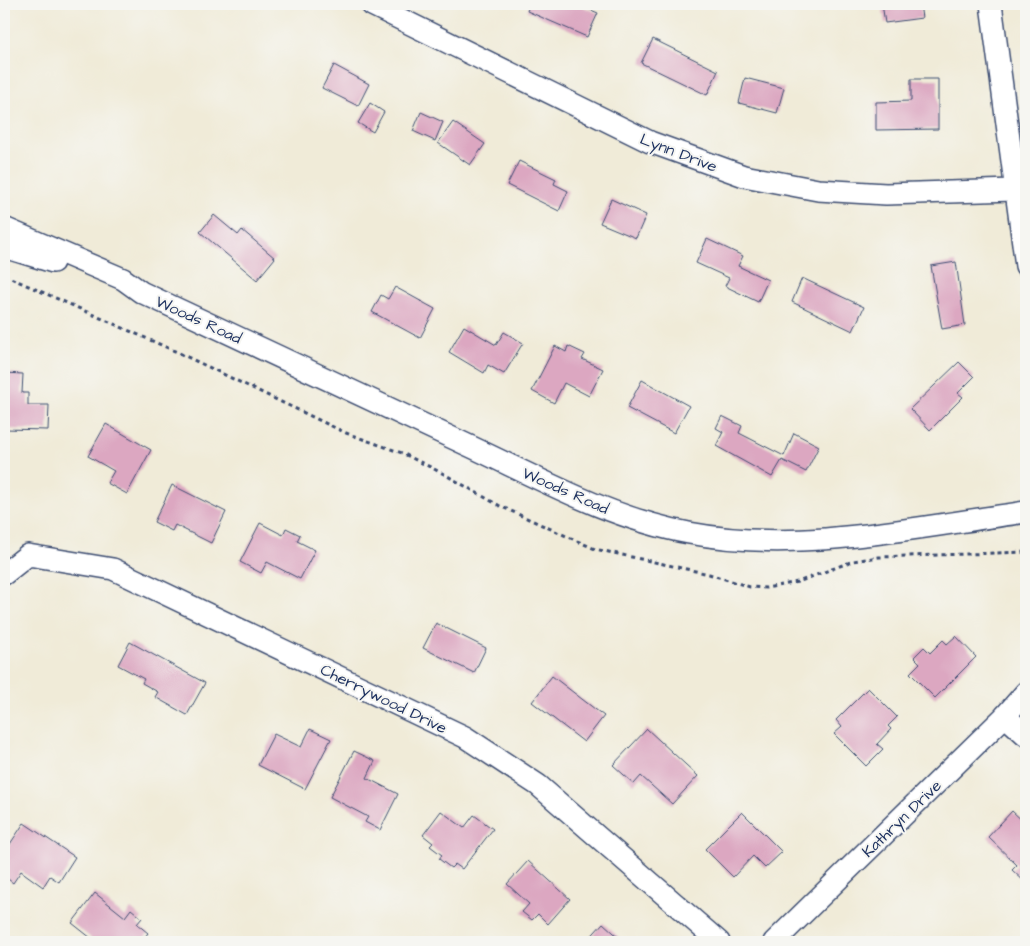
<svg xmlns="http://www.w3.org/2000/svg" width="1030" height="946" font-family="'Architects Daughter',sans-serif">
  <style>
    .building { fill: #dca7c1 }
    .lines { fill: none; stroke-linecap: round; stroke-linejoin: round }
    .minor-casing { stroke: #3b4b70; stroke-width: 24 }
    .path { stroke: #3b4b70; stroke-width: 3; stroke-dasharray: 4 4; stroke-linecap: butt }
    .minor { stroke: #fff; stroke-width: 21 }
    .labels { text-anchor: middle; stroke-width: 4; stroke-linejoin: round; paint-order: stroke }
    .street-label { font-size: 16px; fill: #1b2f5e; stroke: #f6f6f2 }
  </style>
  <rect width="100%" height="100%" fill="#f6f6f2"/>
  <filter id="ink" filterUnits="userSpaceOnUse"><feTurbulence type="fractalNoise" baseFrequency=".02" numOctaves="2"/><feDisplacementMap in="SourceGraphic" scale="10" xChannelSelector="R" yChannelSelector="G"/><feConvolveMatrix kernelMatrix="1 2 1 2 8 2 1 2 1" color-interpolation-filters="sRGB"/></filter>
  <filter id="wash" filterUnits="userSpaceOnUse"><feTurbulence type="fractalNoise" baseFrequency=".0096" numOctaves="4" result="noise"/><feDisplacementMap in="SourceGraphic" scale="20" xChannelSelector="R" yChannelSelector="G"/><feGaussianBlur stdDeviation="1.12" result="paint"/><feColorMatrix in="noise" values="0 0 0 0 0 0 0 0 0 0 0 0 0 0 0 0 0 1.4 0 .05"/><feComposite in="paint" operator="in"/></filter>
  <g filter="url(#wash)">
    <rect width="100%" height="100%" fill="#f0ebd8"/>
    <g id="blocks">
      <g class="building">
        <polygon points="530,4 577,4 598,13 587,37 527,11"/>
        <polygon points="882,4 920,4 922,18 885,23"/>
        <polygon points="653,39 718,71 707,95 641,63"/>
        <polygon points="334,65 369,84 358,106 322,88"/>
        <polygon points="745,78 784,88 777,113 739,103"/>
        <polygon points="911,79 938,79 938,129 876,130 876,102 911,101"/>
        <polygon points="370,103 384,112 373,132 358,123"/>
        <polygon points="421,112 443,122 435,141 413,131"/>
        <polygon points="453,122 485,144 470,165 438,143"/>
        <polygon points="519,161 556,179 554,184 568,191 559,211 507,185"/>
        <polygon points="611,199 646,215 636,238 600,223"/>
        <polygon points="214,215 238,235 242,230 275,258 257,280 200,232"/>
        <polygon points="707,239 743,256 738,266 768,280 758,302 725,286 729,278 696,263"/>
        <polygon points="956,262 965,325 942,329 931,266"/>
        <polygon points="802,278 864,307 853,331 792,302"/>
        <polygon points="395,287 435,309 420,338 372,312 381,295 388,299"/>
        <polygon points="464,326 496,345 504,332 523,343 504,374 488,365 484,373 449,352"/>
        <polygon points="555,346 566,352 568,346 585,354 582,359 603,369 589,396 564,383 554,403 532,391"/>
        <polygon points="959,362 974,377 958,393 963,397 930,430 910,409"/>
        <polygon points="4,373 23,374 22,393 28,393 28,405 49,405 48,430 4,429"/>
        <polygon points="642,380 689,406 674,433 627,408"/>
        <polygon points="722,416 742,426 739,433 784,456 794,433 819,446 806,472 782,460 772,477 716,446 723,432 716,428"/>
        <polygon points="106,424 151,450 127,494 107,483 114,471 88,456"/>
        <polygon points="172,485 226,512 211,543 175,525 172,531 154,522"/>
        <polygon points="260,523 283,535 286,528 300,535 297,541 315,550 300,579 267,562 261,573 240,562"/>
        <polygon points="436,623 486,648 474,673 423,648"/>
        <polygon points="956,636 976,657 935,698 910,673 920,663 914,657 924,647 930,653 943,640 947,644"/>
        <polygon points="130,642 205,683 187,715 155,697 158,692 142,683 144,679 118,665"/>
        <polygon points="552,676 604,716 584,742 532,702"/>
        <polygon points="868,688 897,717 888,726 891,729 877,744 883,749 866,766 834,734 842,727 836,720"/>
        <polygon points="310,729 331,739 305,789 258,765 274,734 301,747"/>
        <polygon points="647,729 698,776 672,804 641,776 634,784 613,765"/>
        <polygon points="354,751 375,761 367,778 398,794 380,830 365,822 368,817 330,797"/>
        <polygon points="441,811 464,828 474,815 493,829 462,869 455,864 451,868 439,859 442,855 430,846 433,843 423,835"/>
        <polygon points="1012,811 1026,824 1026,883 1012,870 1017,865 988,837"/>
        <polygon points="742,812 782,852 765,868 753,856 733,877 705,849"/>
        <polygon points="24,823 75,857 59,882 50,876 43,887 21,871 13,883 4,876 4,853"/>
        <polygon points="528,861 570,899 548,924 538,914 532,920 522,912 529,904 507,884"/>
        <polygon points="95,893 125,917 131,909 142,918 137,924 148,933 141,942 109,942 104,939 101,942 96,942 72,923"/>
        <polygon points="603,923 624,942 586,942"/>
      </g>
    </g>
  </g>
  <g filter="url(#ink)">
    <use href="#blocks" fill-opacity="0" stroke="#3b4b70" stroke-width="1"/>
    <g class="lines">
      <g class="minor-casing">
        <g id="minor">
          <polyline points="991,4 1026,266"/>
          <polyline points="372,5 650,142 744,176 818,190 886,194 1014,190"/>
          <path d="M4,228L123,279L141,292C248,342 355,392 461,442C535,476 608,518 689,533C800,554 916,527 1026,512"/>
          <polyline points="4,247 53,262"/>
          <polyline points="4,574 28,555 113,569 465,737 538,785 719,942"/>
          <polyline points="1005,716 1026,735"/>
          <polyline points="774,942 1005,716 1026,692"/>
        </g>
      </g>
      <polyline class="path" points="4,275 177,352 346,433 402,453 444,474 500,506 595,549 709,574 750,587 766,588 798,582 853,561 879,557 1026,552"/>
      <use href="#minor" class="minor"/>
    </g>
  </g>
  <g class="labels">
    <g class="street-label">
      <text transform="translate(679 152) rotate(21)" y="6">Lynn Drive</text>
      <text transform="translate(199 319) rotate(25)" y="6">Woods Road</text>
      <text transform="translate(566 490) rotate(24)" y="6">Woods Road</text>
      <text transform="translate(384 698) rotate(26)" y="6">Cherrywood Drive</text>
      <text transform="translate(901 818) rotate(-44)" y="6">Kathryn Drive</text>
    </g>
  </g>
  <rect width="1030" height="946" fill="none" stroke="#f6f6f2" stroke-width="20"/>
</svg>
